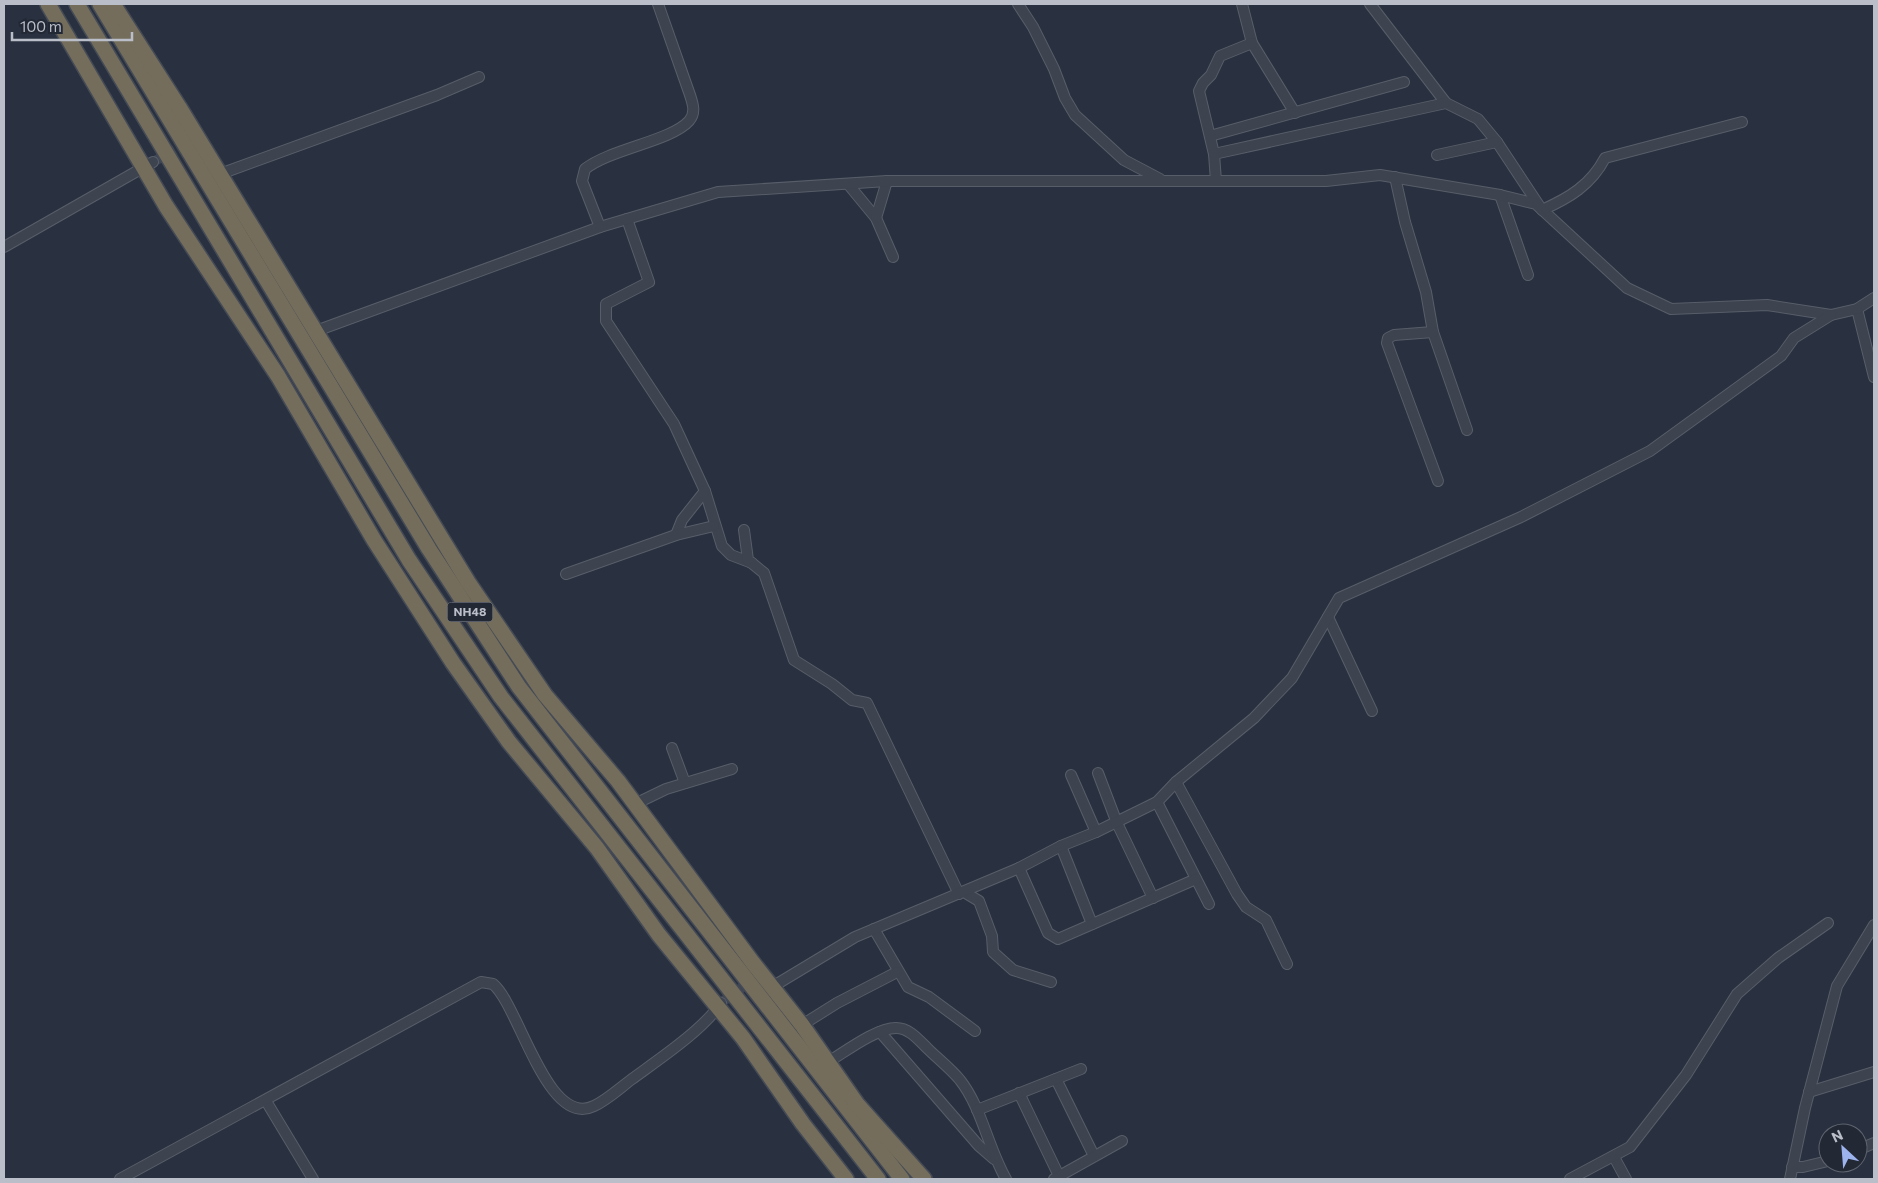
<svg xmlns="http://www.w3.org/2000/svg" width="1878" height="1183" font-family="Commissioner,sans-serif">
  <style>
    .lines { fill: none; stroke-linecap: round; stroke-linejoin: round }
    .minor-tunnel { stroke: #3f4554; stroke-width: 10; stroke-dasharray: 10 5; stroke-linecap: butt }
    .minor-casing { stroke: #585e69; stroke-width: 12 }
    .highway-casing { stroke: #454b56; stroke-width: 18 }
    .minor { stroke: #3d434f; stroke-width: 10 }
    .highway { stroke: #746d5b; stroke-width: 15 }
    .labels { text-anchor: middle; stroke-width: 4; stroke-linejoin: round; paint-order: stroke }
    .shield { fill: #222834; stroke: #8c919c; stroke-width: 1 }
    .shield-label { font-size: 12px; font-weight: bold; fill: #babec9 }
  </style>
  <rect width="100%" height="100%" fill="#29303f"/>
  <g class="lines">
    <g class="minor-tunnel">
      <polyline points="153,162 189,142"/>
      <polyline points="722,1002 755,978"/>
    </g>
    <g class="minor-casing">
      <g id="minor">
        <polyline points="1018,4 1033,27 1054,69 1065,98 1075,115 1124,160 1160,179"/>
        <polyline points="1242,4 1252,43 1295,113"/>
        <polyline points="1370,4 1446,103"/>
        <polyline points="1210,136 1404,82"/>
        <path d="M1214,154L1446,103L1478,119L1497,142L1542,210C1569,198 1591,185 1605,158L1742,122"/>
        <polyline points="1437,155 1497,142"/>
        <polyline points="220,174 437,95 479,77"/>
        <polyline points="1395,177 1405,222 1426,292 1433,332 1467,430"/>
        <polyline points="1216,181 1214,154 1199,91 1203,83 1211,75 1220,56 1252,43"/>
        <polyline points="848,184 876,218 893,257"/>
        <polyline points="1500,195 1528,275"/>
        <polyline points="876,218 887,181"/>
        <polyline points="627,219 649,282 606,304 606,321 674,424 705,491 722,546 731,555 752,563"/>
        <path d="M600,227L582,181L585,169C610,149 671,141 689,121C696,113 693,104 690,95L658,4"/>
        <polyline points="4,247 153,162"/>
        <polyline points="1857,309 1874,377"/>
        <polyline points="316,331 600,227 718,192 887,181 1326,181 1380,175 1500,195 1536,204 1627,288 1671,309 1767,305 1831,315 1857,309 1874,298"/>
        <polyline points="1433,332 1394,335 1388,338 1387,343 1438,481"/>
        <polyline points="744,530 748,560 764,573 794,660 832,684 852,700 867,703 959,894"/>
        <polyline points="676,535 682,520 705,491"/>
        <polyline points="566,574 676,535 714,526"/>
        <polyline points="1328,617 1372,711"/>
        <polyline points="672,748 685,783"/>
        <polyline points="1098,773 1117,823 1153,898"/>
        <polyline points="1071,775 1096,832"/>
        <polyline points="1176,782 1237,894 1246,907 1266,920 1287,964"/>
        <polyline points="1157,802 1209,904"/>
        <polyline points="635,804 666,789 732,769"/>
        <polyline points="1061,846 1092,924"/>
        <polyline points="1019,868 1048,933 1058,939 1196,879"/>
        <polyline points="964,892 979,901 992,936 993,952 1013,970 1051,982"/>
        <polyline points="874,929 908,987 929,997 975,1031"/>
        <polyline points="772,987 855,937 1019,868 1061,846 1096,832 1157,802 1176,782 1254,718 1292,678 1339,598 1521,517 1650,451 1781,356 1794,338 1831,315"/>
        <polyline points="802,1025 837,1003 897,972"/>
        <polyline points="880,1032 979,1146 994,1159"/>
        <path d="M828,1062C845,1052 876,1028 896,1028C909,1028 918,1039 927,1048C937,1058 950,1068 960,1080C982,1108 988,1148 1006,1179"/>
        <polyline points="1056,1079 1094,1156"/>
        <polyline points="1809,1092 1874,1072"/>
        <polyline points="1019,1093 1059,1176"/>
        <polyline points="266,1101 313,1179"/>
        <polyline points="977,1110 1081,1069"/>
        <polyline points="1858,1150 1874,1143"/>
        <polyline points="1614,1157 1626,1179"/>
        <polyline points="1792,1167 1803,1167 1828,1161"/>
        <path d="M120,1179L481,982L493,984C519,1005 547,1129 594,1106C607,1100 620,1088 632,1079C658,1060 703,1030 721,1003"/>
        <polyline points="1054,1179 1122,1141"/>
        <polyline points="1570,1179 1630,1147 1686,1075 1737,994 1778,958 1828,923"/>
        <polyline points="1790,1179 1805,1108 1837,986 1874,925"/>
      </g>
    </g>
    <g class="highway-casing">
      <g id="highway">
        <polyline points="48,4 166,206 278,376 374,540 453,663 509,742 597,848 659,935 743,1038 803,1124 846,1179"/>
        <polyline points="77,4 409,560 501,697 878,1179"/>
        <polyline points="100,4 429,549 519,687 902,1179"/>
        <polyline points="113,4 179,107 468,582 545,695 618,781 753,963 802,1025 857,1104 924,1179"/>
      </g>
    </g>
    <use href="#minor" class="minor"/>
    <use href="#highway" class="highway"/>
  </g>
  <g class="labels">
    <rect class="shield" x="447.5" y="602.5" width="45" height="19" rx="4"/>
    <g class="shield-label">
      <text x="470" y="616">NH48</text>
    </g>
  </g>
  <rect width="1878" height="1183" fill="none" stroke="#babec9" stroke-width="10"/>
  <g transform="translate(1843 1148) rotate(334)"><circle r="24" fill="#222834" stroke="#5f6470"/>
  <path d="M0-4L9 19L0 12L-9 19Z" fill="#9cb3ed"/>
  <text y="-8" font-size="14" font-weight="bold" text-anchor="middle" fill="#babec9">N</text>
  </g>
  <path d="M12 32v8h120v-8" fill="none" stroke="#babec9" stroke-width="2.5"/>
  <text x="20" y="32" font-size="15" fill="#babec9" stroke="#222834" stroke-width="4" paint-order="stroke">100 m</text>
</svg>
